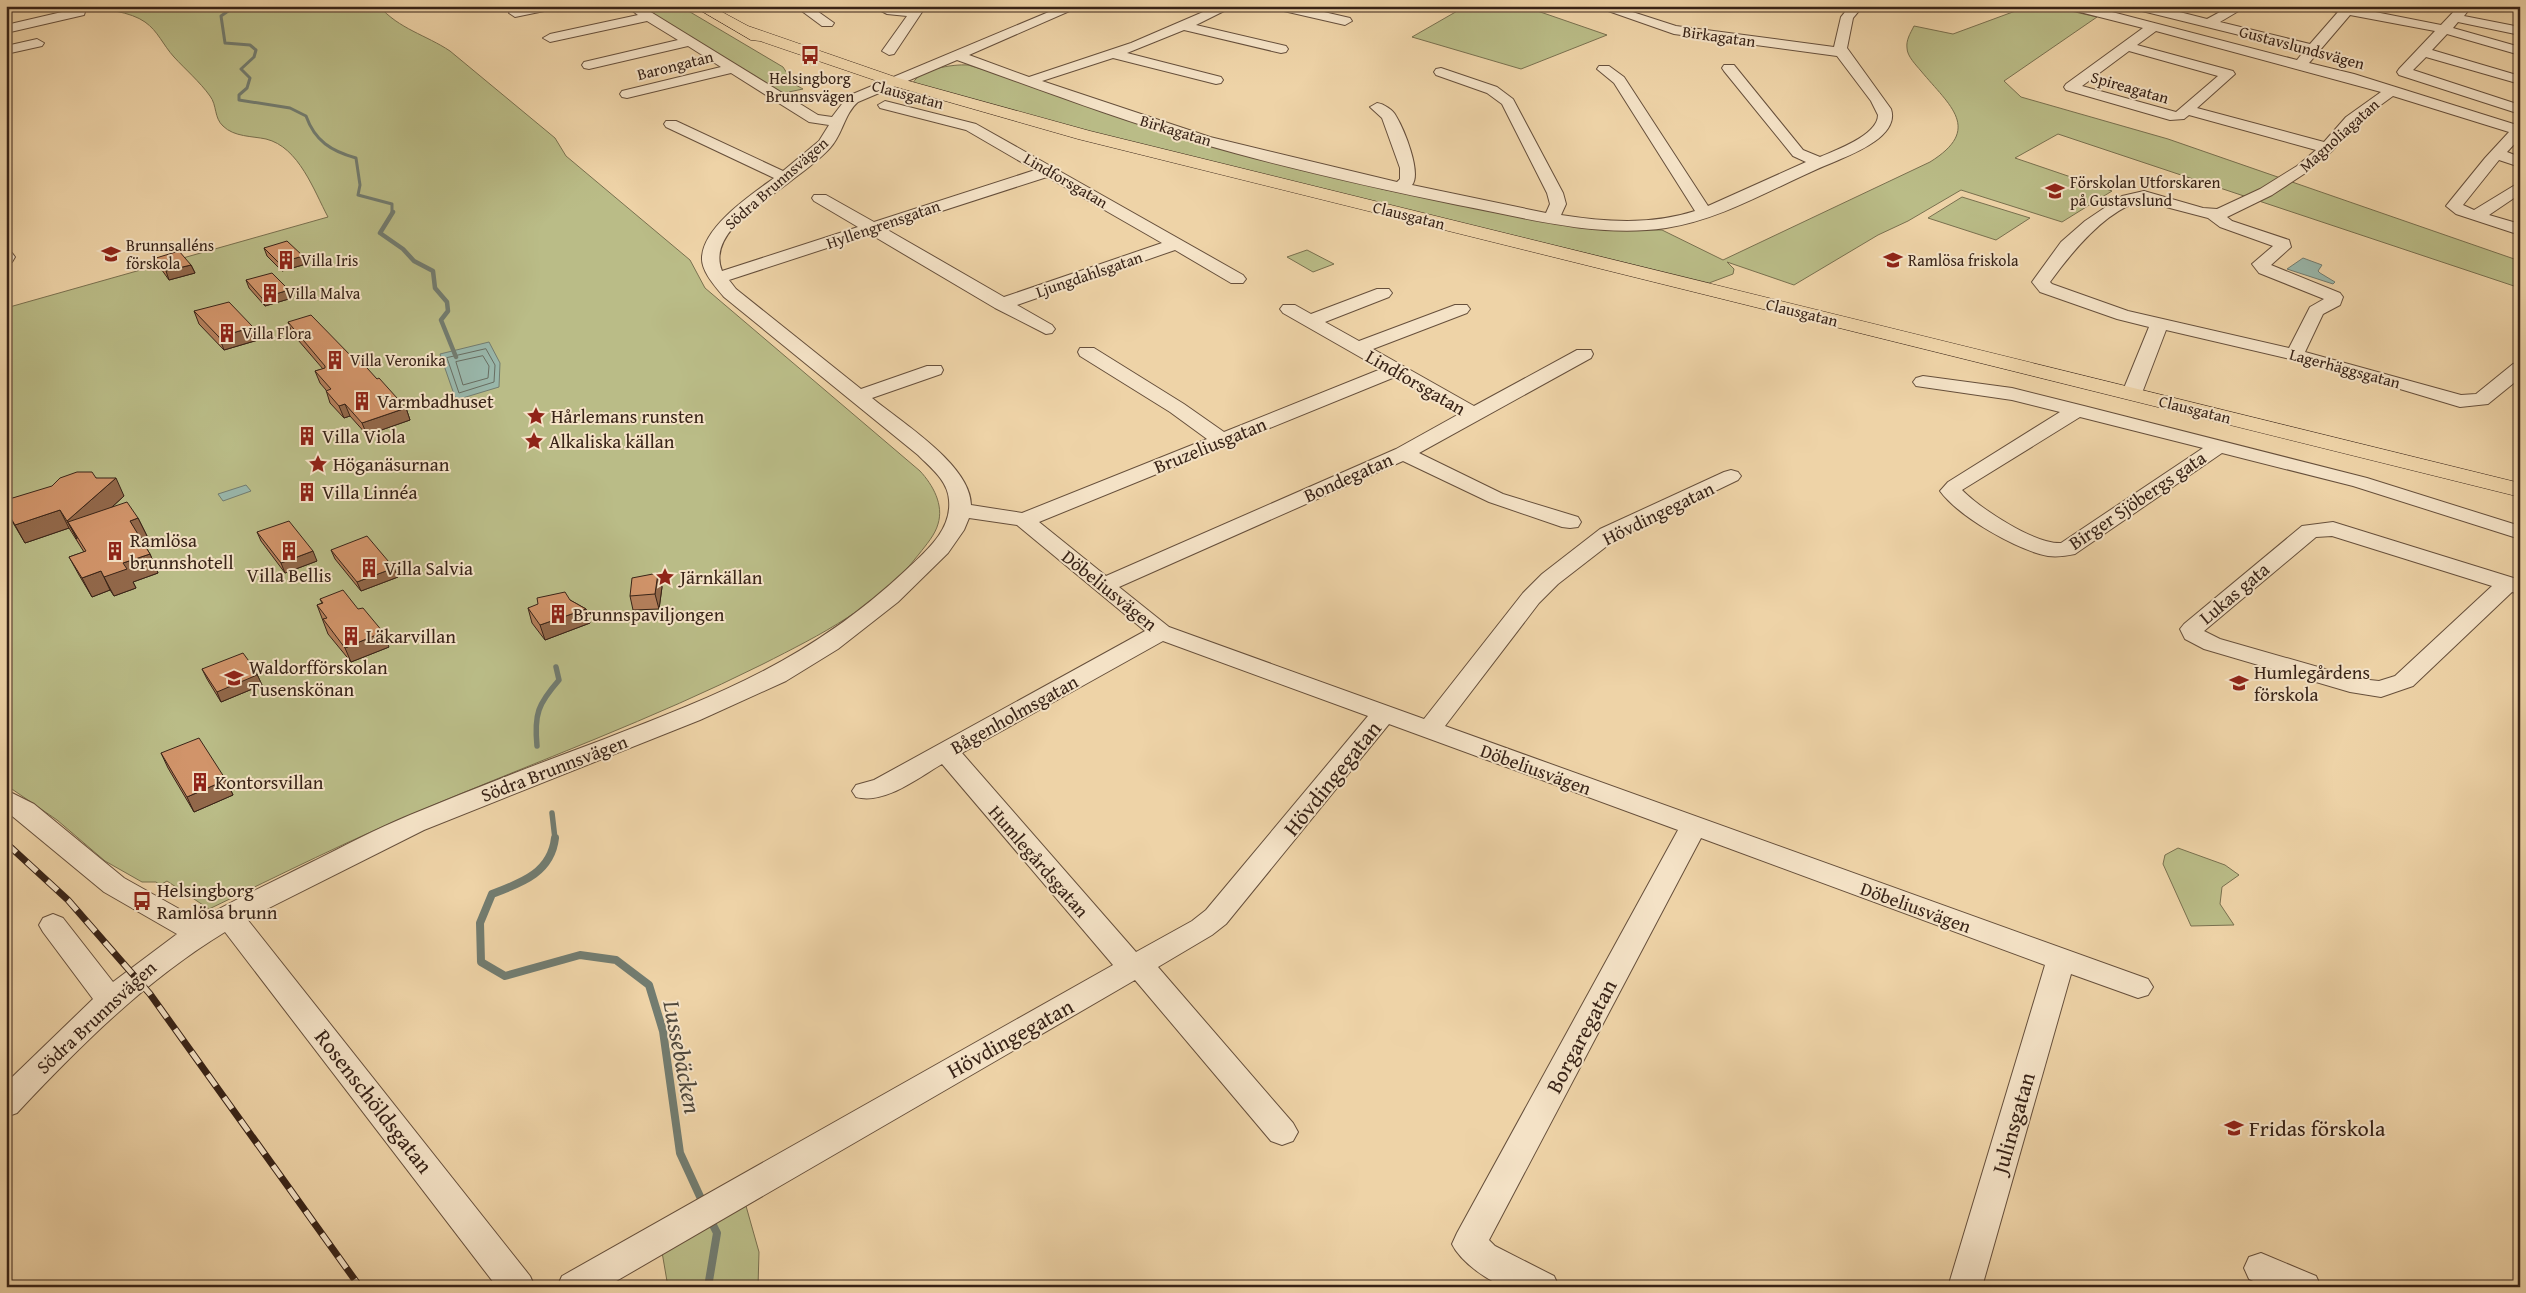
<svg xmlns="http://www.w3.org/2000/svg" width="2526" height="1293" font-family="'Gentium Book Plus',serif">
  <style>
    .green { fill: #babc87; stroke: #79704f }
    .water { fill: #99b7ab; stroke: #727c70 }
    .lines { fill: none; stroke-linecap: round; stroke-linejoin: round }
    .shore { stroke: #686d61; stroke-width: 1 }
    .stream-far3 { stroke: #727c70; stroke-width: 3 }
    .stream-far2 { stroke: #727c70; stroke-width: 4.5 }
    .stream-far1 { stroke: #727c70; stroke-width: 5.5 }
    .stream { stroke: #727c70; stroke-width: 8 }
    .minor-casing { stroke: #664f3b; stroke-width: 2 }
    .major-casing { stroke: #382317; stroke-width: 1 }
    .minor { fill: #f4e2c6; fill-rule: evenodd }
    .major { fill: #eed3a7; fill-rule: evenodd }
    .rail-casing { stroke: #382317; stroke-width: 7 }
    .rail { stroke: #f4e2c6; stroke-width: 5; stroke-dasharray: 14; stroke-linecap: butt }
    .wall { fill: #b47f5b; stroke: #382317 }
    .shaded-wall { fill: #92684a; stroke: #382317 }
    .building { fill: #d1946a; stroke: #382317 }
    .labels { text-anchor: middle; stroke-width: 4; stroke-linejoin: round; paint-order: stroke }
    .far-street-label { font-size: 16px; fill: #382317; stroke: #f4e2c6 }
    .far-poi-label { font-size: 16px; fill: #382317; stroke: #f4e2c6; text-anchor: start }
    .street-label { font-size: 19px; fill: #382317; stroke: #f4e2c6 }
    .poi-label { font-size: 19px; fill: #382317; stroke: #f4e2c6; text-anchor: start }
    .near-street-label { font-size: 22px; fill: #382317; stroke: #f4e2c6 }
    .near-poi-label { font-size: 22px; fill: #382317; stroke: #f4e2c6; text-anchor: start }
    .near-water-label { font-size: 24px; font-style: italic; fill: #50483c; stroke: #f4e2c6 }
  </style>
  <rect width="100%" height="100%" fill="#eed3a7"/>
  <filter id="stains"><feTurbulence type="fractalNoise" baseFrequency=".004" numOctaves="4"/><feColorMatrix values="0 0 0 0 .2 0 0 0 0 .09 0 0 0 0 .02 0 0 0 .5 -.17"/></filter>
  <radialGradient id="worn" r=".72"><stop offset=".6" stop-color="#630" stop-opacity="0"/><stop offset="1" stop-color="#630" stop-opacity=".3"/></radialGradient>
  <g class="green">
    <path d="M6,6H379C399,29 426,35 450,51L555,138L566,156L690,260L705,288L920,471C933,485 944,505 938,524C935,535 926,545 919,554C879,606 820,635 763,664C653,719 538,761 424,809C351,839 280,875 209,909L167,881L160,885L156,882H142L105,861L57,820L6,785V308L328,217C314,191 299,147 266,139C252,136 234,137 223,126C214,118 217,105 210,96C200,82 185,69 174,57C163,45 158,31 145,22C117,2 40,7 6,9Z"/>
    <polygon points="639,6 680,6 783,67 794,84 803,89 779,94"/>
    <polygon points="1466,6 1523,6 1607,35 1521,69 1412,37"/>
    <path d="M2029,6H2049L2097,17L2004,81L2021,97L2168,139L2520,261V288L2058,134L2015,158L2112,191L2062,222L1961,190L1908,221L1878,235L1794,285L1727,262L1734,269L1733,274L1709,283L1107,137L913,83C920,69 953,64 968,65L1382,189L1556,224L1592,229L1662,230L1723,260L1930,162C1983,129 1950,106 1921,71C1916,65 1907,56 1907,48C1906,40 1910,34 1914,26L1953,34Z"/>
    <polygon points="1962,197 2030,218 1996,240 1928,218"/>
    <polygon points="1307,250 1334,264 1313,272 1287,257"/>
    <polygon points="2178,848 2225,865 2239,875 2222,887 2220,904 2234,925 2191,926 2163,864 2165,855"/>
    <polygon points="746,1206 759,1252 758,1287 668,1287 662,1252"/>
  </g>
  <g class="water">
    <polygon points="2303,258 2322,265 2318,271 2320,273 2335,282 2333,284 2287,269"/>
    <polygon points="489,342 500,363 499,387 456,400 440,354"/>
    <polygon points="246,485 251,491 223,501 218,494"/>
  </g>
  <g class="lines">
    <g class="shore">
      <polygon points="486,349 495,365 494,382 459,393 447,358"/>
      <polygon points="483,356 489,366 488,378 463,385 456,362"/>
    </g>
    <path class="stream-far3" d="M244,6L231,9L221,16L225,43L250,45L256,50L254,57L241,69L250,78L247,88L239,95V100L290,108L306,116C315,141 331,151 356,158L360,185L358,195L392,204V213"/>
    <polyline class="stream-far2" points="393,212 380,233 403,249 414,261 433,271 435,288 447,302 448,311 441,320 456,357"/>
    <g class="stream-far1">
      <path d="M537,746C534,714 538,704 559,680L556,667"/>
      <polyline points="552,813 555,839"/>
    </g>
    <g class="stream">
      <path d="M555,838C551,873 521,883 492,894L480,923L481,962L505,976L580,955L616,960L649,985L663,1031L680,1153L703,1203"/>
      <polyline points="708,1287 717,1233 710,1219"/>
    </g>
    <g class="minor-casing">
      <g id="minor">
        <polygon points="529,6 555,6 554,9 515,17 509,13 510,10"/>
        <path d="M626,6H641L818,115L832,117L848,96L1063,6H1081L969,55L1029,77L1131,43L1217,6H1234L1196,25L1286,46L1288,49L1286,52L1281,53L1184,30L1127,53L1221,77L1223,80L1221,83L1216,84L1113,58L1042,81L1210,137L1397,182L1400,179V168L1382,118L1370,107L1377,103C1384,104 1393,110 1396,116C1404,129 1422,173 1412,185L1546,213L1550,204L1547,193L1502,104L1487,93L1436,75L1434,72L1436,69L1441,68L1497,87L1513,99L1563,193L1566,204L1561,215C1605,222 1652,225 1695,211L1614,83L1597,69L1599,66H1609L1624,77L1708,206L1806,162L1793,156L1724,71L1722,68L1724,65H1734L1803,150L1820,157C1836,150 1878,135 1878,115L1871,101L1837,56L1674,34L1594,6H1614L1676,26L1834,47L1841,17L1850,6H1863L1853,18L1847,48L1891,109C1900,136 1853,154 1834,162C1779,184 1725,219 1666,228C1597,238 1526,218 1458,205C1371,187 1285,168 1199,143C1117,119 1038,89 957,60L858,102C844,114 843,134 830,148C819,160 805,170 792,180C768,200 706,232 722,271L858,227L814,201L812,198L814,195H826L874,222L1035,170L966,130L880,108L878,105L885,101L976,124L1243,275L1246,279L1243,283H1231L1175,250L1017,305L1052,325L1055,329L1052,333L1046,334L995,308L870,234L729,280L736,289L861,389L927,366H941L943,370L941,374L872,398C901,422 971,465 971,505L1022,513L1207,439L1170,412L1080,356L1078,352L1080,348H1094L1184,404L1224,432L1381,369L1283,313L1280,309L1283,305H1295L1311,314L1377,289H1389L1392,293L1389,297L1325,322L1359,341L1455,305H1467L1470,309L1467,313L1373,349L1474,406L1577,350H1591L1593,354L1591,358L1419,453L1503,494L1578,517L1581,522L1578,527L1570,528L1562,527L1489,502L1403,461L1119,587L1169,627L1424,719L1523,593L1542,574L1600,529L1724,472L1731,470L1738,472L1741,476L1738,480L1616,539L1558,584L1539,603L1445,726L2148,979L2153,987L2148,995L2138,998L2071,974L1982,1287H1948L2045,965L1701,838L1489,1240L1495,1246L1554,1276L1559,1287C1543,1287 1525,1289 1509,1287C1490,1284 1460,1261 1452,1244L1457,1233L1678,830L1389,724L1226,924L1212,935L1158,967L1293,1123L1298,1132L1293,1141L1282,1145L1271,1141L1135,980L606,1287H557L562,1276L1113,965L942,764C918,778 884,805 856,797L852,791L856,785L874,780L1145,631L1017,525L969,518L964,530L948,553L898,602L838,649L786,681L700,720L424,830L247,919L530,1276L535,1287H497L225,932C146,980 80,1046 17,1113L6,1117V1083L93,999L43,932L39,925L43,918L53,914L63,918L113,982L177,934L104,892L6,811V790L34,804L124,878L199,920C236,899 274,881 312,862C344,846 376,829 410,815C473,789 537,764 602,740C721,694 811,659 906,570C926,551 952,530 949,500C948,481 931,468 918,455L724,297C715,286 701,271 702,257C704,226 751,195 774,178L666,127L664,124L666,121H676L783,171L819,141L829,125L809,122L731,73L627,98L622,97L620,94L622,91L721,67L688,46L589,69L584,68L582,65L584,62L678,40L647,21L550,42L543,38L550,34L638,15ZM1047,177L1162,243L1004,297L886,229ZM1395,377L1459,414L1396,449L1106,576L1039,522ZM1163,641L1368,716L1206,910L1192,921L1136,952L962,753Z"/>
        <polygon points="795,6 810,6 834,23 832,26 822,26"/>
        <polygon points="872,6 912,9 913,6 926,6 894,54 889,55 882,51 907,16 887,14"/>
        <polygon points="1274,6 1298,6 1350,18 1352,21 1345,25 1275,9"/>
        <path d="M2067,6H2089L2297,60L2304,51L2138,10L2137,7L2156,6L2207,19L2231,6H2247L2220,22L2310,44L2338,12L2320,9L2319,6H2356L2355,8L2441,25L2459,6H2472L2464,16L2520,27V35L2458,22L2453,28L2520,47V55L2447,34L2432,50L2520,76V84L2426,57L2413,70L2520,105V114L2399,75L2397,72L2399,69L2435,31L2350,15L2309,63L2354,74L2520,126V138L2507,152L2520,157V167L2499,160L2463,205L2474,210L2520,182V194L2489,215L2520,224V235L2456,214L2446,206L2485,158L2509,132L2393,96L2356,123L2332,151L2307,172L2272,195L2227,217L2232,221L2289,240L2291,247L2271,265L2340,293L2343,297L2340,305L2323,314L2305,352L2461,395L2476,394L2513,364L2520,362V378L2488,404L2460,407L2333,369L2166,330L2142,393L2139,397H2125L2122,393L2149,327L2117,319L2040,292L2032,282L2061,242L2085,221L2122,196L2144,191L2203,208L2217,209L2260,189L2297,166L2316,150L2189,115L2184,119L2170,120L2066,90L2064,87L2066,84L2143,28L2068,9ZM2156,31L2381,92L2346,117L2324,142L2197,108L2235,74L2233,71L2137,45ZM2129,51L2218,76L2176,112L2082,86ZM2143,201L2208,218L2220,227L2273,246L2252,264L2259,273L2324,299L2310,307L2289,348L2128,311L2052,284L2050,282C2071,253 2107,208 2143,201Z"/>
        <polygon points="79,8 84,9 85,12 84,15 6,33 6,25"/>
        <polygon points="37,39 44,43 42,46 6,54 6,46"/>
        <polygon points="6,252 12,253 15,257 12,262 6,263"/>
        <path d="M1923,376L2012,388L2084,406L2367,478L2520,526V539L2353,486L2222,453L2075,554C2066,556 2057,557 2048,556C2017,550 1959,517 1940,491L1948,482L2060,412L2012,400L1916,386L1913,382L1916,378ZM2080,417L2203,448L2061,543C2034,544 1981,509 1962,490Z"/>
        <path d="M2333,522L2520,580V594L2512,592L2413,686L2381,697L2350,692L2204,649L2185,639L2180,629L2184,624L2302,526ZM2332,536L2492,586L2395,676L2379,681L2360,679L2220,639L2204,631L2316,537Z"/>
        <polygon points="2261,1253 2316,1276 2321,1287 2266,1287 2249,1279 2244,1268 2249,1257"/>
      </g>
    </g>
    <g class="major-casing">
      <polygon id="major" points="693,6 711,6 748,26 898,78 1090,131 2520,483 2520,497 1078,139 886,84 760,41 751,40"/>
    </g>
    <use href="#minor" class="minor"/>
    <use href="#major" class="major"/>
    <g class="rail-casing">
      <polyline id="rail" points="6,843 68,900 150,994 360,1287"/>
    </g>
    <use href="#rail" class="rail"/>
  </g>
  <g class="wall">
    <polygon points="264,248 303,256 306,264 282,271 267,256"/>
    <polygon points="156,258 191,265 195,273 169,280 159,266"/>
    <polygon points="246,280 289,290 292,298 265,306 249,288"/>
    <polygon points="194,311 258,340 224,350 199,324"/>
    <polygon points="288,322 354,359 377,379 406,408 410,420 367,435 350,416 344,418 330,403 326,390 320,383 315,371 323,369 292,333"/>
    <polygon points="96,478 124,496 112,507 138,518 147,536 140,538 150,554 158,573 133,582 136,588 114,596 110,590 92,597 79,575 69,557 84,552 69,528 25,543 6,511 6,500"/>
    <polygon points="257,532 317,561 285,573 261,541"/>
    <polygon points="331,550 398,577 361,591 335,559"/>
    <polygon points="658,573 662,587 659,609 633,610 630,596"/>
    <polygon points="320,599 389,647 351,662 328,634 317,605 322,603"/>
    <polygon points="570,600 586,609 590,623 545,640 532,623 528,608"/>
    <polygon points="254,668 262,685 221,702 207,679 202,669"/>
    <polygon points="161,753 226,780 233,795 194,812 168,768"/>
  </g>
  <g class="shaded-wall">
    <polygon points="303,256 306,264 282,271 279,263"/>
    <polygon points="191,265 195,273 169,280 166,271"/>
    <polygon points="289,290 292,298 265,306 262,298"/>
    <polygon points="253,327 258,340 224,350 219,337"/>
    <polygon points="345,404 350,416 344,418 339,406"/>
    <polygon points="406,408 410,420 367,435 362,423"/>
    <polygon points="116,478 124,496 78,538 68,522 77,539 67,521"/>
    <polygon points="60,510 69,528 25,543 15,525"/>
    <polygon points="138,518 147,536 138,539 130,521"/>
    <polygon points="313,551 317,561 285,573 281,563"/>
    <polygon points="150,554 158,573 133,582 136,588 114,596 104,577 123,563"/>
    <polygon points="394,568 398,577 361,591 357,582"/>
    <polygon points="101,571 110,590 92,597 82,578"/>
    <polygon points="658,573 662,587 659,609 655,594"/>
    <polygon points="586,609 590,623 545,640 540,625"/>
    <polygon points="383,632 389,647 351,662 345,648"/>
    <polygon points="252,668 254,668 262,685 221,702 217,692"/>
    <polygon points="226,780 233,795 194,812 187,797"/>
  </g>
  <g class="building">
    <polygon points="287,241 303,256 279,263 264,248"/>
    <polygon points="179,251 191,265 166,271 156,258"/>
    <polygon points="272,273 289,290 262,298 246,280"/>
    <polygon points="229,302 253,327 219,337 194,311"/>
    <polygon points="311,315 354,359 358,358 377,379 379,378 406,408 362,423 345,404 339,406 326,391 331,389 315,371 325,368 325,366 288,322"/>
    <polygon points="77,472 92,472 96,478 116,478 67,521 60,510 15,525 6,510 6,500 52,486 60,478"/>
    <polygon points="127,502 138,518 130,521 150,554 123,563 127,569 104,577 101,571 82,578 69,557 86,551 68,522"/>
    <polygon points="289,521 313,551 281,563 257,532"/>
    <polygon points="367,536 394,568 357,582 331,550"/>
    <polygon points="658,573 655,594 630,596 632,578"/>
    <polygon points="343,590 358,609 363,608 383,632 345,648 323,619 327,618 317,605 323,603 320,599"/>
    <polygon points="565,592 570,600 586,609 540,625 528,608 538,604 537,598"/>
    <polygon points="243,653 254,668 252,668 257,675 217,692 202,669"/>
    <polygon points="199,738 226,780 187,797 161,753"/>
  </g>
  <defs>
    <g id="bus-bare" transform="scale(1.5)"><path d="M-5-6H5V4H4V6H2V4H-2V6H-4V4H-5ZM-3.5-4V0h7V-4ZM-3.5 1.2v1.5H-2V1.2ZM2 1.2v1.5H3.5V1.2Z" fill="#8f2418" stroke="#f4e2c6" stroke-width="2.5" paint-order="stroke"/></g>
    <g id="school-bare" transform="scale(1.5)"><path d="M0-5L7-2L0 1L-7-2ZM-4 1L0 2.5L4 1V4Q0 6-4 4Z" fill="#8f2418" stroke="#f4e2c6" stroke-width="2.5" paint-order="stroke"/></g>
    <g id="building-bare" transform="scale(1.5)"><path d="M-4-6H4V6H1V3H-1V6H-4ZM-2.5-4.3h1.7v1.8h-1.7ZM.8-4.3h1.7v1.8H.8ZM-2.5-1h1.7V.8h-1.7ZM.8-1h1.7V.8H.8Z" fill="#8f2418" stroke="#f4e2c6" stroke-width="2.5" paint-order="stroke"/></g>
    <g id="sight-bare" transform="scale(1.5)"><path d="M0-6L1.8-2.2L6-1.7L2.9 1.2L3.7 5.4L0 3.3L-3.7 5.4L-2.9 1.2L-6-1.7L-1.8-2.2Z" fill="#8f2418" stroke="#f4e2c6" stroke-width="2.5" paint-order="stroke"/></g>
  </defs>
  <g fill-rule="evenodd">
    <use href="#bus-bare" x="810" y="55"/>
    <use href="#school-bare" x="2055" y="191"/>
    <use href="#school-bare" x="111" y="254"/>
    <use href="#building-bare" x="286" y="260"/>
    <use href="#school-bare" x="1893" y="260"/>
    <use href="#building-bare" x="270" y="293"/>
    <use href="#building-bare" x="227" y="333"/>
    <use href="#building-bare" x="335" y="360"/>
    <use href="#building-bare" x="362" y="401"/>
    <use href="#sight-bare" x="536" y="416"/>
    <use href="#building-bare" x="307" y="436"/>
    <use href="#sight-bare" x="534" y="441"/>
    <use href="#sight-bare" x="318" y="464"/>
    <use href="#building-bare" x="307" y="492"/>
    <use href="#building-bare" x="115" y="551"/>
    <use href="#building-bare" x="289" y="551"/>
    <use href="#building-bare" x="369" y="568"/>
    <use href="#sight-bare" x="665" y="577"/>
    <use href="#building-bare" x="558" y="614"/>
    <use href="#building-bare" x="351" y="636"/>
    <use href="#school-bare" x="234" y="678"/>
    <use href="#school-bare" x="2239" y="683"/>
    <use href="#building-bare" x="200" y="782"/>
    <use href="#bus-bare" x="142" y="901"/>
    <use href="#school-bare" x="2234" y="1128"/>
  </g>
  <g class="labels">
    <g class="far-street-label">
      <text transform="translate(1719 36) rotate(8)" y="6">Birkagatan</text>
      <text transform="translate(2302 47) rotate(15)" y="6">Gustavslundsvägen</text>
      <text transform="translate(675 65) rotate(-14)" y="6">Barongatan</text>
      <text transform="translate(2130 87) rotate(16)" y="6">Spireagatan</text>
      <text transform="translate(908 94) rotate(15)" y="6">Clausgatan</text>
      <text transform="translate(1176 130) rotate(17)" y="6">Birkagatan</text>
      <text transform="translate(2339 135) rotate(-42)" y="6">Magnoliagatan</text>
      <text transform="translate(1066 180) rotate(30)" y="6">Lindforsgatan</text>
      <text transform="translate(776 183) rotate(-41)" y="6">Södra Brunnsvägen</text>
      <text transform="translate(1409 215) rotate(14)" y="6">Clausgatan</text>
      <text transform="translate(883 224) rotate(-19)" y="6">Hyllengrensgatan</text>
      <text transform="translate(1089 274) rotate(-19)" y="6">Ljungdahlsgatan</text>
      <text transform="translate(1802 312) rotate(14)" y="6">Clausgatan</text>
      <text transform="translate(2345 368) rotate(15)" y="6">Lagerhäggsgatan</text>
      <text transform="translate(2195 409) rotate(14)" y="6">Clausgatan</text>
    </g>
    <g class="far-poi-label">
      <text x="810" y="84" text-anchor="middle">Helsingborg<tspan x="810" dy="18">Brunnsvägen</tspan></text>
      <text x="2070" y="188">Förskolan Utforskaren<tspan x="2070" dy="18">på Gustavslund</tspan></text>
      <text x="126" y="251">Brunnsalléns<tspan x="126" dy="18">förskola</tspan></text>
      <text x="301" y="266">Villa Iris</text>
      <text x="1908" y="266">Ramlösa friskola</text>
      <text x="285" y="299">Villa Malva</text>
      <text x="242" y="339">Villa Flora</text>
      <text x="350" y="366">Villa Veronika</text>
    </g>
    <g class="street-label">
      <text transform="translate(1416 382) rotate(30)" y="7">Lindforsgatan</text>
      <text transform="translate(1210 445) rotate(-22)" y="7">Bruzeliusgatan</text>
      <text transform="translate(1348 477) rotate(-24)" y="7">Bondegatan</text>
      <text transform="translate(2137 500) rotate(-34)" y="7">Birger Sjöbergs gata</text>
      <text transform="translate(1658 513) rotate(-26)" y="7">Hövdingegatan</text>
      <text transform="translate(1110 590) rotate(39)" y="7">Döbeliusvägen</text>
      <text transform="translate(2234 593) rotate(-40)" y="7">Lukas gata</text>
      <text transform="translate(1014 714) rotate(-29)" y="7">Bågenholmsgatan</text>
      <text transform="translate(554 768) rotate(-21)" y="7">Södra Brunnsvägen</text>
      <text transform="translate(1536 769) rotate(20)" y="7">Döbeliusvägen</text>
      <text transform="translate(1039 861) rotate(49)" y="7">Humlegårdsgatan</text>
      <text transform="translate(1916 907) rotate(20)" y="7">Döbeliusvägen</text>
      <text transform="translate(96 1017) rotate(-43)" y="7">Södra Brunnsvägen</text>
    </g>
    <g class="poi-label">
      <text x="377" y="408">Varmbadhuset</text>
      <text x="551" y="423">Hårlemans runsten</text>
      <text x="322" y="443">Villa Viola</text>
      <text x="549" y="448">Alkaliska källan</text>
      <text x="333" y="471">Höganäsurnan</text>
      <text x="322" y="499">Villa Linnéa</text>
      <text x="130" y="547">Ramlösa<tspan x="130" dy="22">brunnshotell</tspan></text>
      <text x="384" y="575">Villa Salvia</text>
      <text x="289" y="582" text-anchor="middle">Villa Bellis</text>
      <text x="680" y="584">Järnkällan</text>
      <text x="573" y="621">Brunnspaviljongen</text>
      <text x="366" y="643">Läkarvillan</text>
      <text x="249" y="674">Waldorfförskolan<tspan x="249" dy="22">Tusenskönan</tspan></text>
      <text x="2254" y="679">Humlegårdens<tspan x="2254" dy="22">förskola</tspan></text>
      <text x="215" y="789">Kontorsvillan</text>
      <text x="157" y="897">Helsingborg<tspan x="157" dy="22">Ramlösa brunn</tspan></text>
    </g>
    <g class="near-street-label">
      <text transform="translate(1332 778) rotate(-51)" y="8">Hövdingegatan</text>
      <text transform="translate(1581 1036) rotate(-62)" y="8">Borgaregatan</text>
      <text transform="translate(1010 1038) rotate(-29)" y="8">Hövdingegatan</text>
      <text transform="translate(374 1101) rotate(52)" y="8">Rosenschöldsgatan</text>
      <text transform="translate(2013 1123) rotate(-74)" y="8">Julinsgatan</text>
    </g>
    <g class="near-poi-label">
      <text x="2249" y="1136">Fridas förskola</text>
    </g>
    <g class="near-water-label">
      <text transform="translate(682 1057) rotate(79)" y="8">Lussebäcken</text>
    </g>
  </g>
  <rect width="2526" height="1293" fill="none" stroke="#eed3a7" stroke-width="25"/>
  <rect x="8" y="8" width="2511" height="1278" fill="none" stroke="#382317" stroke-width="2.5"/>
  <rect x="12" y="12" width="2501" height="1268" fill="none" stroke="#382317"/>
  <rect width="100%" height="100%" filter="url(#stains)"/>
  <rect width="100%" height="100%" fill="url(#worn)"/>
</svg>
